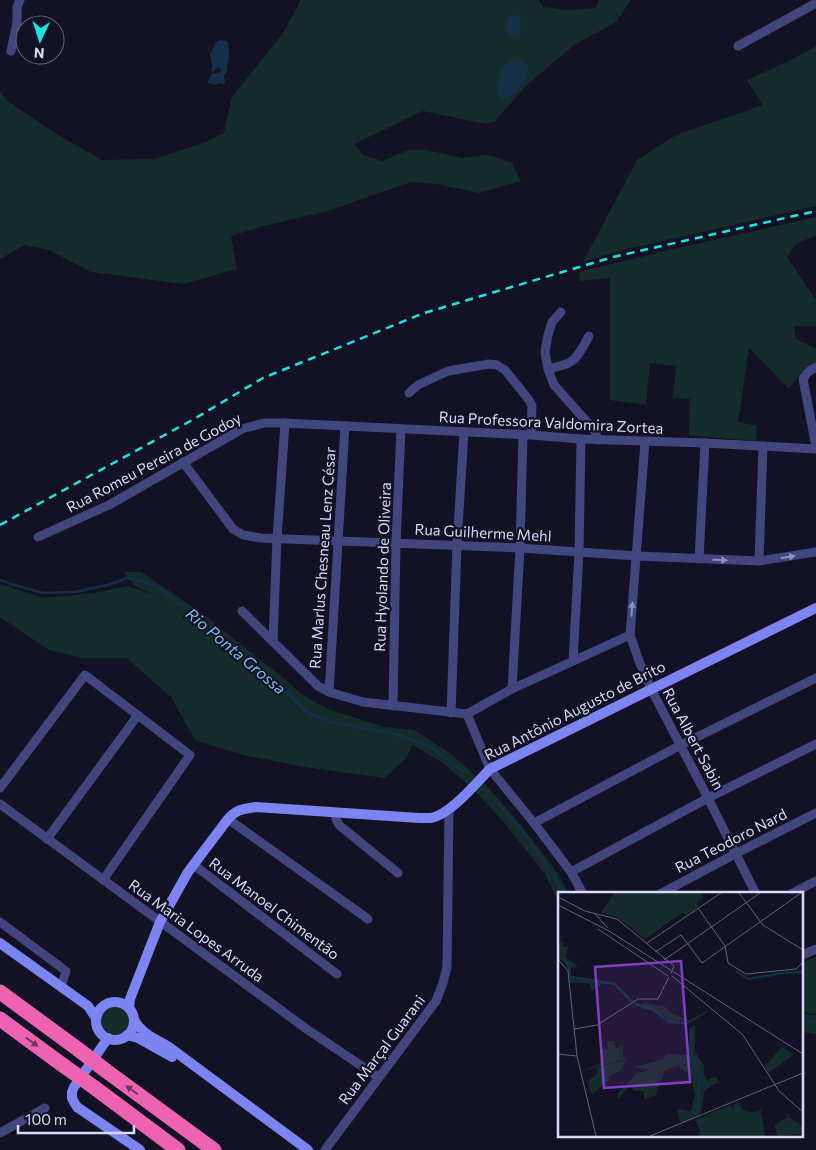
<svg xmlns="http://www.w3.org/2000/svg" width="816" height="1150" font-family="Commissioner,sans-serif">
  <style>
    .green { fill: #152d2a }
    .water { fill: #162f49 }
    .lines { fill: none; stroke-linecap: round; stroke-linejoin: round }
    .stream { stroke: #162f49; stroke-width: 2.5 }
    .street { stroke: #42467e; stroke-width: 9 }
    .secondary { stroke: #7b84f0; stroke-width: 10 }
    .highway { stroke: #ed62b3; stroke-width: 15 }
    .rail { stroke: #1be5e4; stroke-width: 2.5; stroke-dasharray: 8 6; stroke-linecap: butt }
    .highway-bridge { stroke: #ed62b3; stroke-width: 15 }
    .oneway { fill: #8e90bc }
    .oneway2 { fill: #753664 }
    .labels { text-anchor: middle; stroke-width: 4.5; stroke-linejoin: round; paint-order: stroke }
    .street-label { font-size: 15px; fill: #d9d9fb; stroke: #131224 }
    .water-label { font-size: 16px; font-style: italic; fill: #73c2ef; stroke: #131224 }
    .inset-river { fill: none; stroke: #162f49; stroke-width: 2.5 }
    .inset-road { fill: none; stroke: #62627a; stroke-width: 1 }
    .view { fill: #843dc5; fill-opacity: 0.15; stroke: #843dc5; stroke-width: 2.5 }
    .inset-edge { fill: none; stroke: #d9d9fb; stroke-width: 2.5 }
  </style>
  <rect width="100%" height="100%" fill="#131224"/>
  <g class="green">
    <polygon points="301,0 539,0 543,7 568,10 595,8 599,0 631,0 616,22 574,45 527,85 495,121 486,124 423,111 354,144 363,155 383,161 408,150 427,150 462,158 488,155 512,163 521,181 479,193 436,184 411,182 328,211 260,227 231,236 237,269 183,284 91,272 49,250 25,245 0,259 0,91 6,100 55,133 102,160 154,159 206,142 224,133 232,97 283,33"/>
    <polygon points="816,46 816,206 619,251 583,262 637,160 676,135 763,105 747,80 793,59"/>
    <polygon points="816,217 816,235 796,244 787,257 816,300 816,326 794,326 796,339 816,349 816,366 797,378 789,389 749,348 738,422 757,426 756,441 689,435 690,399 673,398 676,366 650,363 646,405 610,400 610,278 580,281 579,272 669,250"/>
    <polygon points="124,572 141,572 206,616 245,648 275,671 304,696 328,709 384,727 414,730 451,754 486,785 515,818 556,871 569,894 560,894 560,905 545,874 506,825 475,791 443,763 413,745 406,758 385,778 311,768 243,755 195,740 171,697 127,658 82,658 49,650 0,617 0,584 43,598 95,593 127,586 157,596 136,587"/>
    <polygon points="816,957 816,1014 802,1012 802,963"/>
    <circle cx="115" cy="1021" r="15"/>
    <polygon points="802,1014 816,1015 816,1034 802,1032"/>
  </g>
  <g class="water">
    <path d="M520,15L521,29L519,36H508C504,29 505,22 510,16Z"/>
    <path d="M222,40L228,42L229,58L227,67L228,70L224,76L225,83L223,84L219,83L216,85L208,83V81L212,74C216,73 221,74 221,69L218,67L213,72L211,69L212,64L210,55L217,41Z"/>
    <path d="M519,59L528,64C527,80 518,97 501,99L496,87L501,70L508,61Z"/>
  </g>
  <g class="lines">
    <g class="stream">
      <polyline points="0,580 8,583 43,593 74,592 108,585 127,578 152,584 213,628 259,672 285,691 307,712 331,722 396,734 431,747 463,772"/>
      <polyline points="497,803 528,838 565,894"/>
      <polyline points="802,1021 816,1022"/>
    </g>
    <g class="street">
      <polyline points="738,46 816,3"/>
      <polyline points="11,51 17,22 17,7 20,0"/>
      <polyline points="561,312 552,322 548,335 545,352 548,369 554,385 595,431 598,440"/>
      <polyline points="816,367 808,372 803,379 816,447"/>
      <path d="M548,369C576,363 575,361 589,336"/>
      <polyline points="409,393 418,385 448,371 489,364 497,365 505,370 529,400 532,406 531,435"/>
      <polyline points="645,442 630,635 639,661 651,689 708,798 756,894"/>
      <polyline points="183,462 233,529 243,535 261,538 520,548 637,556 759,561 816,552"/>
      <polyline points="38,537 109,505 242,429 264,423 285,423 531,435 581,439 705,443 816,449"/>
      <polyline points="699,559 705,443"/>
      <polyline points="759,561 763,446"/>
      <polyline points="242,611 318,686 329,692 363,702 467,714 490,769 534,823 571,872 583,894"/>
      <polyline points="273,641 277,538 285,423"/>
      <polyline points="573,661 579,552 581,439"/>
      <polyline points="512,689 520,548 523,435"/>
      <polyline points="329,692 345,426"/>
      <polyline points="393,706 396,543 401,429"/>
      <polyline points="451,713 457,545 464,432"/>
      <polyline points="467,714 512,689 630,635"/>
      <polyline points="0,788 85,675 190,755 103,880"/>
      <polyline points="0,804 308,1030 378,1077"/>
      <polyline points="336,813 336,819 339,825 398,873"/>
      <polyline points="228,819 368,919"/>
      <polyline points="534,823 681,745 816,678"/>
      <polyline points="47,839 138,715"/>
      <polyline points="194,865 337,974"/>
      <polyline points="571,872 708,798 816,744"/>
      <polyline points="660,894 735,854 816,813"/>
      <polyline points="791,894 816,881"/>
      <polyline points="0,922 66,971 61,987"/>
      <polyline points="802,955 816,949"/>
      <polyline points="0,1133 45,1108"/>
      <polyline points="325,1150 436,1001 443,983 447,967 449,809"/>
    </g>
    <g class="secondary">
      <polyline points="0,943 88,1006 96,1018"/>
      <circle cx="115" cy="1021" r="19"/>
      <path d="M129,1008L130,999L160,922L188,872L228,819C237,809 243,809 256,807L419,818C423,818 427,818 431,818C450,815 476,783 490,769L816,608"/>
      <path d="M134,1020C143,1035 155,1038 169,1047L308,1150"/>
      <polyline points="127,1035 138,1038 172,1057"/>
      <polyline points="108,1038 74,1087 72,1092 72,1098 74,1102 77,1107 140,1150"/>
    </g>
    <g class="highway">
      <polyline points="0,992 79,1050"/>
      <polyline points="0,1019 64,1066"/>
      <polyline points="105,1070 214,1150"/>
      <polyline points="95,1088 178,1150"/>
    </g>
    <polyline class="rail" points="0,525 194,419 263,378 424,313 613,257 816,211"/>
    <g class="highway-bridge">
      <polyline points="79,1050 105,1070"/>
      <polyline points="64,1066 95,1088"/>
    </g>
  </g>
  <defs><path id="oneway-solid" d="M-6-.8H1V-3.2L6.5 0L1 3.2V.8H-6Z" transform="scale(1.25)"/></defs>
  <g class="oneway">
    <use href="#oneway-solid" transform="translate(788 557) rotate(-9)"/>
    <use href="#oneway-solid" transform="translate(720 560) rotate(2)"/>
    <use href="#oneway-solid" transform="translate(632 609) rotate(-85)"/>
  </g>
  <g class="oneway2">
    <use href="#oneway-solid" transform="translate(32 1042) rotate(36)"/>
    <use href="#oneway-solid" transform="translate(132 1090) rotate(-144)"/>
  </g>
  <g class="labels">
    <g class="street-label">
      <text transform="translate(551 423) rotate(3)" y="5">Rua Professora Valdomira Zortea</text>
      <text transform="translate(154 463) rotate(-28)" y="5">Rua Romeu Pereira de Godoy</text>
      <text transform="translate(483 533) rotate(3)" y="5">Rua Guilherme Mehl</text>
      <text transform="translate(323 558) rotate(-86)" y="5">Rua Marlus Chesneau Lenz César</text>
      <text transform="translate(383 567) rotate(-88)" y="5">Rua Hyolando de Oliveira</text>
      <text transform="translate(575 711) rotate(-27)" y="5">Rua Antônio Augusto de Brito</text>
      <text transform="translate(693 739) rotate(62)" y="5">Rua Albert Sabin</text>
      <text transform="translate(731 841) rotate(-27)" y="5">Rua Teodoro Nard</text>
      <text transform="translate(274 909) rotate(37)" y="5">Rua Manoel Chimentão</text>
      <text transform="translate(196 931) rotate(36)" y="5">Rua Maria Lopes Arruda</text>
      <text transform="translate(382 1050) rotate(-53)" y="5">Rua Marçal Guarani</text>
    </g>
    <g class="water-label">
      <text transform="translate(236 651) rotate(40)" y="6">Rio Ponta Grossa</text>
    </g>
  </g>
  <g transform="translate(558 892)">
    <rect width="245" height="245" fill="#131224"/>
    <path d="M56,1H143L145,6L139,11L141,15L128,23L125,20L87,47L59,25L43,21ZM2,47L6,51L5,55H10L8,65L20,75L13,76V84L56,90L82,115L85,111L106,114L114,122L131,128L154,117L133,131L123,128L113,131L95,119L79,114L56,92L43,89L44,92L33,99L31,91H10V74L0,65ZM134,134H137V160L146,173V183L149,188L158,184L160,190L147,198L142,223L123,231L121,227L119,217L133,219L137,203L133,184L120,174L107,178L97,204L86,207V199H76L72,193L60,207L59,202L79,181L93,178L76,175L103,168L110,162L130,163ZM49,149H56L58,157L65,153V165L69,166L23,180L46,170L42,162H46L42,158L46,155L50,159ZM224,155L236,163L210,181L207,174ZM68,167L63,178L51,185L52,187L35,202L32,199L30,189L40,181L38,176ZM181,210L183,216L194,221L203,217L207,244H140L142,238L137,228L173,213L176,218V212ZM225,219L245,236V242L220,244L216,233L230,225Z" fill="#152d2a"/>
    <path class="inset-river" d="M0,64L9,71L12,81M178,79L190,87L226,81M227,81L245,80M12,85L57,92L73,109M77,112L94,117L111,130L131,131M133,136L132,157L142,183L139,222M140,227L145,244"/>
    <path class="inset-road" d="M181,1L205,33L245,58M0,5L27,19L59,27L116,74L113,81M0,13L51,39L245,162M140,16L167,54L170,71L188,82L238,77L245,70M36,21L50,36M40,37L110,84M89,51L163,1M97,60L123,43L144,71L243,1M0,67L10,79L19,164L38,244M106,68L202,1M114,84L185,143L221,199L245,220M16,137L39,133L80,107H100L111,85M0,162L19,164M92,244L245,181"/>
    <path class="view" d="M123,69L132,190L46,196L37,75Z"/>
    <rect width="245" height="245" class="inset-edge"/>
  </g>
  <g transform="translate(40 40) rotate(184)"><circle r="24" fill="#131224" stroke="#62627a"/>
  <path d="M0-4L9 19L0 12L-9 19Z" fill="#1be5e4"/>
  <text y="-8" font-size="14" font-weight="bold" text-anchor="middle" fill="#d9d9fb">N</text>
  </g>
  <path d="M18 1125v8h116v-8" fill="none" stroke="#d9d9fb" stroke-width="2.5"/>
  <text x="25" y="1125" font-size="15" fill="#d9d9fb" stroke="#131224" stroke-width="4" paint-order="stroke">100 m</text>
</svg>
